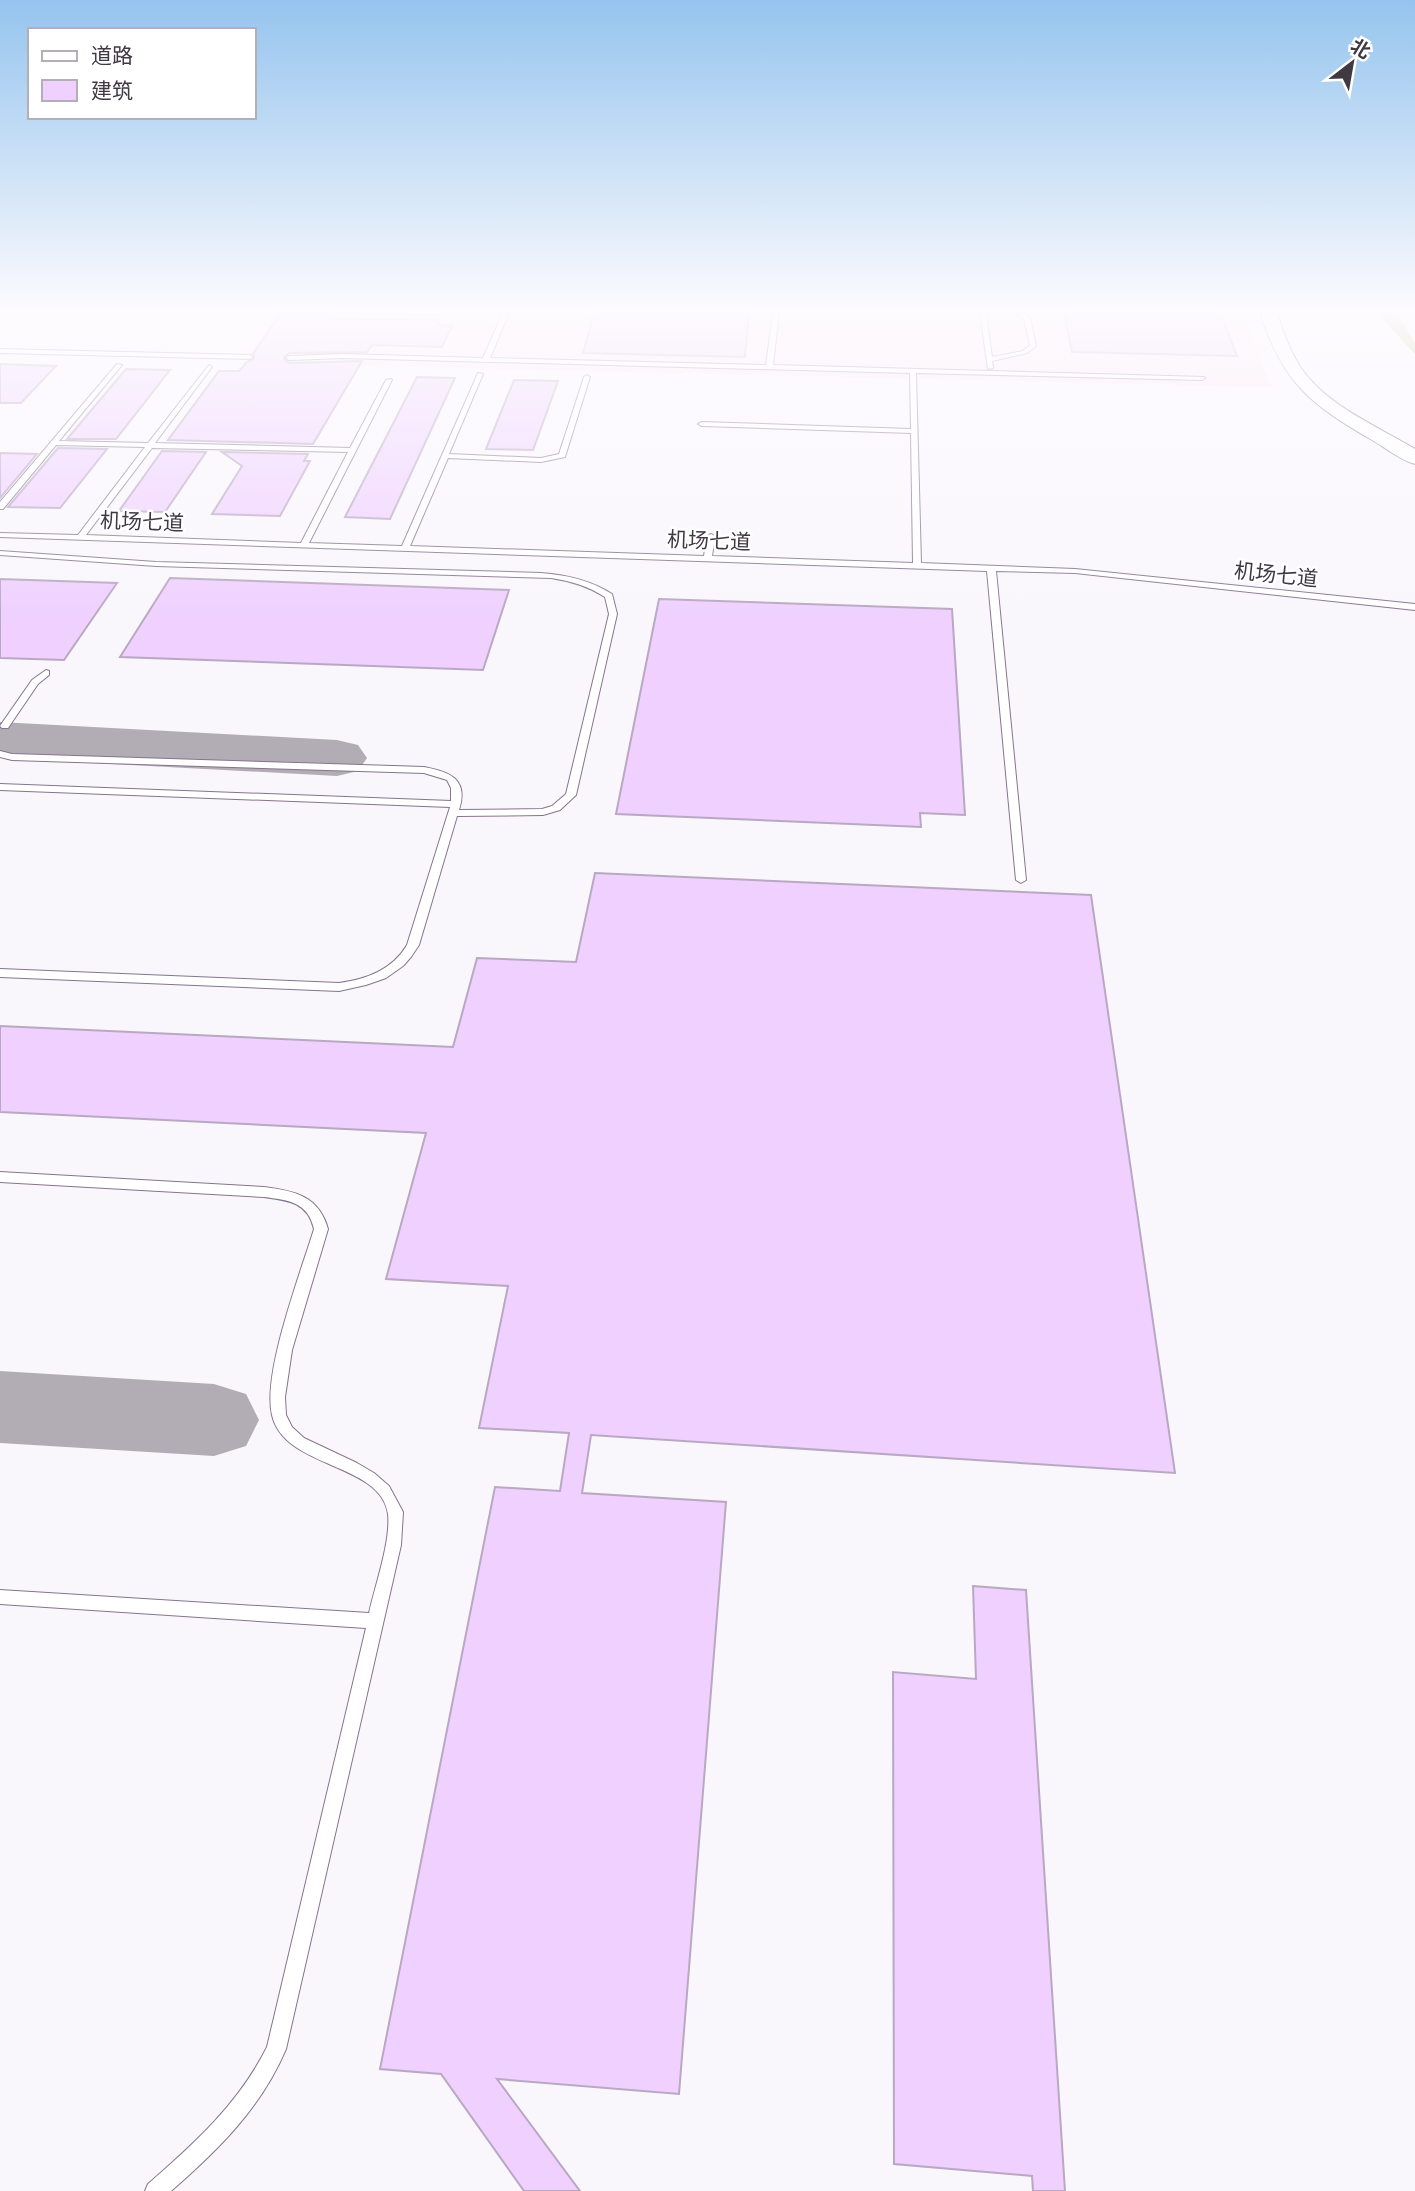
<svg xmlns="http://www.w3.org/2000/svg" width="1415" height="2191" font-family="Signika,'Noto Sans SC',sans-serif">
  <style>
    .commercial { fill: #fce8f0 }
    .forest { fill: #b4c280 }
    .lines { fill: none; stroke-linecap: round; stroke-linejoin: round }
    .taxiway { fill: #b2adb4; fill-rule: evenodd }
    .building { fill: #efd0ff; stroke: #b9a8c2; stroke-width: 2 }
    .service-casing { stroke: #85748d; stroke-width: 2 }
    .secondary-casing { stroke: #85748d; stroke-width: 2 }
    .service { fill: #fff; fill-rule: evenodd }
    .secondary { fill: #fff; fill-rule: evenodd }
    .labels { text-anchor: middle; stroke-width: 5; stroke-linejoin: round; paint-order: stroke }
    .far-street-label { font-size: 21px; fill: #403843; stroke: #fff }
  </style>
  <rect width="100%" height="100%" fill="#faf7fc"/>
  <polygon class="commercial" points="277,313 1243,313 1271,387 243,363"/>
  <polygon class="forest" points="1377,313 1397,313 1415,343 1415,354"/>
  <g class="lines">
    <g class="taxiway">
      <polygon points="0,722 337,740 358,745 367,758 358,771 337,776 0,758"/>
      <polygon points="0,1371 214,1384 246,1394 259,1420 246,1446 214,1456 0,1443"/>
    </g>
  </g>
  <g class="building">
    <polygon points="281,313 333,313 330,319 439,320 437,325 452,326 442,347 372,345 367,352 289,353 285,356 284,359 289,363 362,361 313,444 168,440 219,371 239,371 247,362 254,359 253,354"/>
    <polygon points="594,313 749,313 745,357 583,353"/>
    <polygon points="1064,313 1220,313 1237,356 1072,352"/>
    <polygon points="0,364 56,366 21,403 0,403"/>
    <polygon points="126,369 170,370 116,439 67,439"/>
    <polygon points="417,377 455,378 390,519 345,517"/>
    <polygon points="514,380 558,381 533,450 486,449"/>
    <polygon points="58,448 107,449 60,508 8,507"/>
    <polygon points="162,451 206,452 165,512 119,511"/>
    <polygon points="222,452 308,454 304,461 310,461 280,516 212,514 242,466"/>
    <polygon points="0,453 37,454 0,498"/>
    <polygon points="170,578 509,590 483,670 120,657"/>
    <polygon points="0,579 117,583 64,660 0,658"/>
    <polygon points="659,599 952,609 965,815 920,813 921,827 616,814"/>
    <polygon points="595,873 1091,895 1175,1473 591,1435 582,1493 726,1502 679,2094 497,2079 580,2191 524,2191 441,2074 380,2069 495,1487 560,1491 569,1433 479,1428 508,1286 386,1279 426,1133 0,1112 0,1026 453,1047 477,958 576,962"/>
    <polygon points="973,1586 1026,1590 1065,2191 1033,2191 1032,2176 894,2164 893,1672 976,1679"/>
  </g>
  <g class="lines">
    <g class="service-casing">
      <g id="service">
        <path d="M503,313H509L490,358L766,365L773,313H779L773,365L1204,377L1205,378L1202,380L916,373L921,563L1075,569L1415,604V610L1075,573L996,571L1026,880L1021,883L1016,880L987,571L0,537V533L78,535L145,447L56,445L3,509H0V502L117,364L122,365L59,441L148,443L209,365L212,367L155,443L350,448L386,380L391,379L392,380L309,543L402,546L478,373L483,374L449,454L541,458L559,454L584,377L587,375L590,377L565,457L541,462L448,458L410,546L704,556L707,536L711,534L715,536L712,556L913,563L911,433L702,426L698,424L702,422L911,429L910,373L343,358L289,360L286,358L289,356L343,354L483,358ZM152,448L348,452L301,543L86,535Z"/>
        <polygon points="980,313 986,313 992,357 1023,351 1030,345 1024,319 1016,313 1024,313 1030,318 1036,346 1027,353 992,361 993,368 988,369"/>
        <polygon points="0,349 250,355 253,357 250,359 0,353"/>
        <path d="M0,551L156,562L541,573C567,575 590,580 612,594L617,614L576,795L560,810L543,815L457,816L419,945L411,957L403,966L386,978L366,985L339,991L0,977V969L339,983C367,979 392,970 407,945L450,807L0,790V784L451,801V788L447,780L424,773L12,760L0,757V751L12,754L424,767C450,772 469,779 459,810L542,809L552,806L566,794L609,614L605,597C588,586 571,581 551,578L156,566L0,555Z"/>
        <polygon points="46,670 49,671 49,675 38,684 8,728 2,728 0,726 32,680"/>
        <path d="M0,1172L264,1187C295,1191 319,1196 328,1229L292,1350L285,1397L286,1415L292,1427L304,1438L357,1463L374,1473L389,1486L403,1512L401,1545L286,2049C261,2108 218,2150 171,2191H145L148,2184C195,2143 239,2103 267,2047L366,1628L0,1604V1590L369,1613C375,1586 391,1541 388,1514C381,1462 284,1469 272,1415C262,1373 301,1272 314,1229C308,1202 288,1200 264,1197L0,1182Z"/>
      </g>
    </g>
    <g class="secondary-casing">
      <path id="secondary" d="M1260,313H1277C1283,332 1290,351 1301,368C1327,406 1377,426 1415,449V464C1400,460 1386,448 1372,440C1310,404 1283,383 1260,313Z"/>
    </g>
    <use href="#service" class="service"/>
    <use href="#secondary" class="secondary"/>
  </g>
  <linearGradient id="sky" x2="0" y2="1"><stop stop-color="#95c4ee"/><stop offset="0.5" stop-color="#fdfbfe"/><stop offset="1" stop-color="#fdfbfe" stop-opacity="0"/></linearGradient>
  <rect width="1415" height="620" fill="url(#sky)"/>
  <g class="labels">
    <g class="far-street-label">
      <text transform="translate(142 522) rotate(2)" y="7">机场七道</text>
      <text transform="translate(709 541) rotate(2)" y="7">机场七道</text>
      <text transform="translate(1276 575) rotate(6)" y="7">机场七道</text>
    </g>
  </g>
  <rect x="28" y="28" width="228" height="91" fill="#ffffff" stroke="#b3afb4" stroke-width="2"/>
  <rect x="42" y="51" width="35" height="10" fill="#ffffff" stroke="#b3afb4" stroke-width="2"/>
  <text x="91" y="63" font-size="21" fill="#403843">道路</text>
  <rect x="42" y="80" width="35" height="21" fill="#efd0ff" stroke="#b3afb4" stroke-width="2"/>
  <text x="91" y="98" font-size="21" fill="#403843">建筑</text>
  <g transform="translate(1352 63) rotate(31)" stroke="#ffffff" stroke-width="5" paint-order="stroke">
  <path d="M0-5L12 26L0 18L-12 26Z" fill="#403843"/>
  <text y="-10" font-size="19" font-weight="bold" text-anchor="middle" fill="#403843">北</text>
  </g>
</svg>
